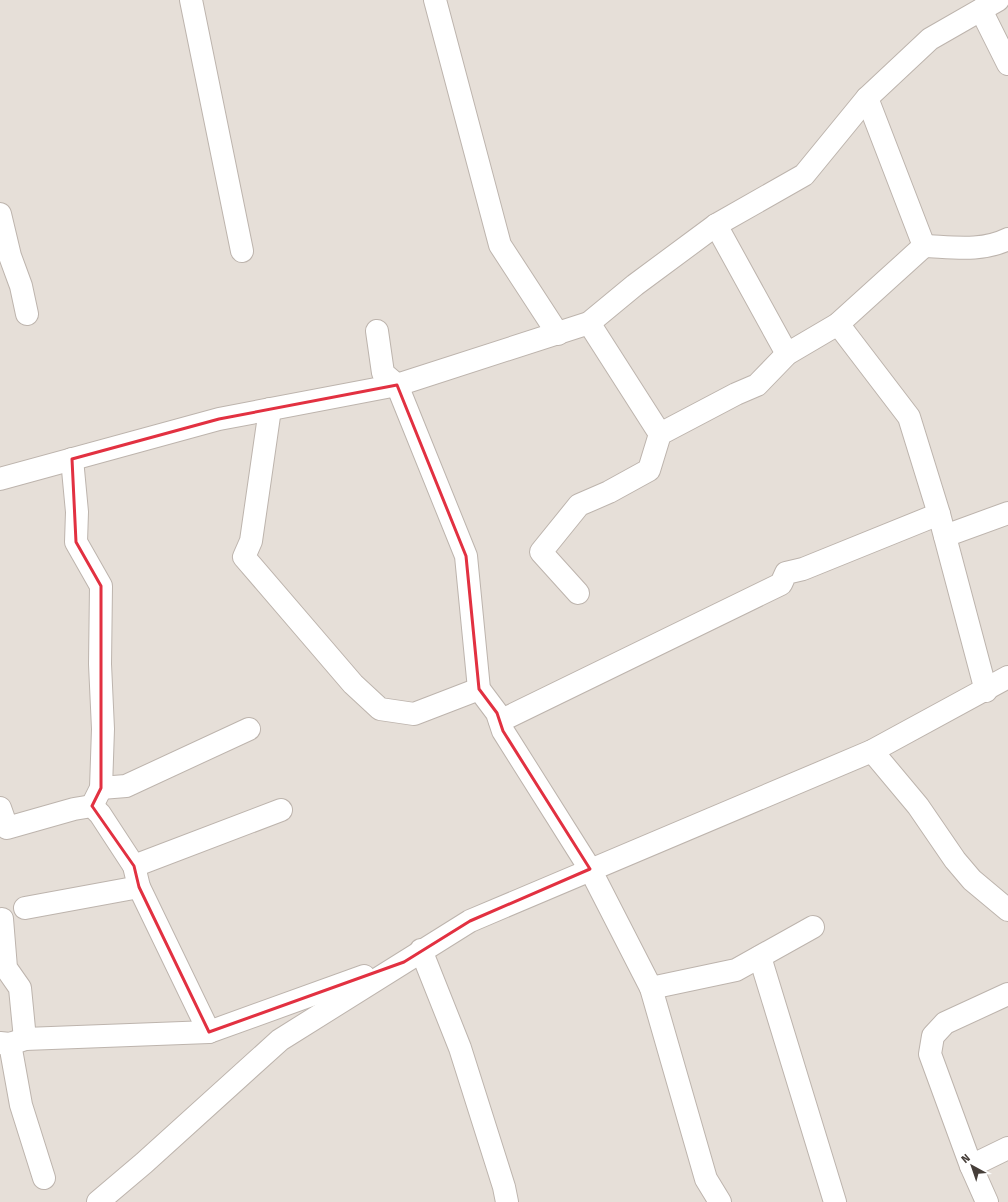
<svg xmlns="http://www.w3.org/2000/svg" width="1008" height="1202" font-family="'Fira Sans',sans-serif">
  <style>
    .residential { fill: #e6dfd8 }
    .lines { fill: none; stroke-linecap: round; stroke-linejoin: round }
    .minor-casing { stroke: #bdb4ad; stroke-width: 24 }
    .minor { stroke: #fff; stroke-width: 22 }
    .marked { fill: none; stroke: #e23141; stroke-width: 3; stroke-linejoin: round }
  </style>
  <rect width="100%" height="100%" fill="#f3eeea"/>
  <rect class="residential" x="0" y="0" width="1008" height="1202"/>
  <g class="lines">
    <g class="minor-casing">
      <g id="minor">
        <polyline points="191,0 242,251"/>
        <polyline points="435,0 500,245 558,334"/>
        <polyline points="981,10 1008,64"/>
        <polyline points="0,214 10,256 21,286 27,314"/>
        <polyline points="716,225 787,354"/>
        <path d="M924,246C952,247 982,252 1008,239"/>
        <polyline points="589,323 660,434"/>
        <polyline points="838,324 909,417 939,514 986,691"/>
        <polyline points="377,331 383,373 397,385 466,556 479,689 497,713 503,731 590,869 651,988 706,1179 720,1202"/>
        <polyline points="270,409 251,541 244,557 353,684 380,709 414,714 479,689"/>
        <polyline points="72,459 77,512 76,542 101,586 100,664 103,729 101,788 92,806"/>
        <polyline points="0,479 219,419 397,385 589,323 635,285 716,225 804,175 867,98 930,39 998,0"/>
        <polyline points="945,536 1008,513"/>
        <polyline points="578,593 541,552 579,505 609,492 649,470 660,434 736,394 757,385 787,354 838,324 924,246 867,98"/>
        <polyline points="500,721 781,584 786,573 803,569 939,514"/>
        <polyline points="872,751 918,806 955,860 972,880 1008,910"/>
        <polyline points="101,788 126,786 249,729"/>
        <polyline points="0,808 7,828 74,809 92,806 100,814 134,866 139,887 209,1032"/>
        <polyline points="134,866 281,810"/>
        <polyline points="25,908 139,887"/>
        <polyline points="2,919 6,968 20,988 25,1039"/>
        <polyline points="421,950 460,1048 504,1187 507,1202"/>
        <polyline points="760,957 835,1202"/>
        <polyline points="651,988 736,970 813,927"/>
        <polyline points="0,1043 10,1044 25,1039 209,1032 364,976"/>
        <polyline points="10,1044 21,1105 44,1178"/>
        <polyline points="971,1166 1008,1148"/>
        <polyline points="98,1202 144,1163 280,1040 470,921 872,751 1008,677"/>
        <polyline points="987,1202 971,1166 930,1054 933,1036 945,1023 1008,994"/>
      </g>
    </g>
    <use href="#minor" class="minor"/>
  </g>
  <path class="marked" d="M397,385L466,556L479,689L497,713L503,731L590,869L470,921L404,962L209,1032L139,887L134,866L92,806L101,788V586L76,542L72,459L219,419Z"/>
  <g transform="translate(972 1166) rotate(320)" stroke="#ffffff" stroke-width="3" paint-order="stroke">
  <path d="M0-3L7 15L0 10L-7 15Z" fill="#463e39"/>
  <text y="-6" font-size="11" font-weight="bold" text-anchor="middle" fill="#463e39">N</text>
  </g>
</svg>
